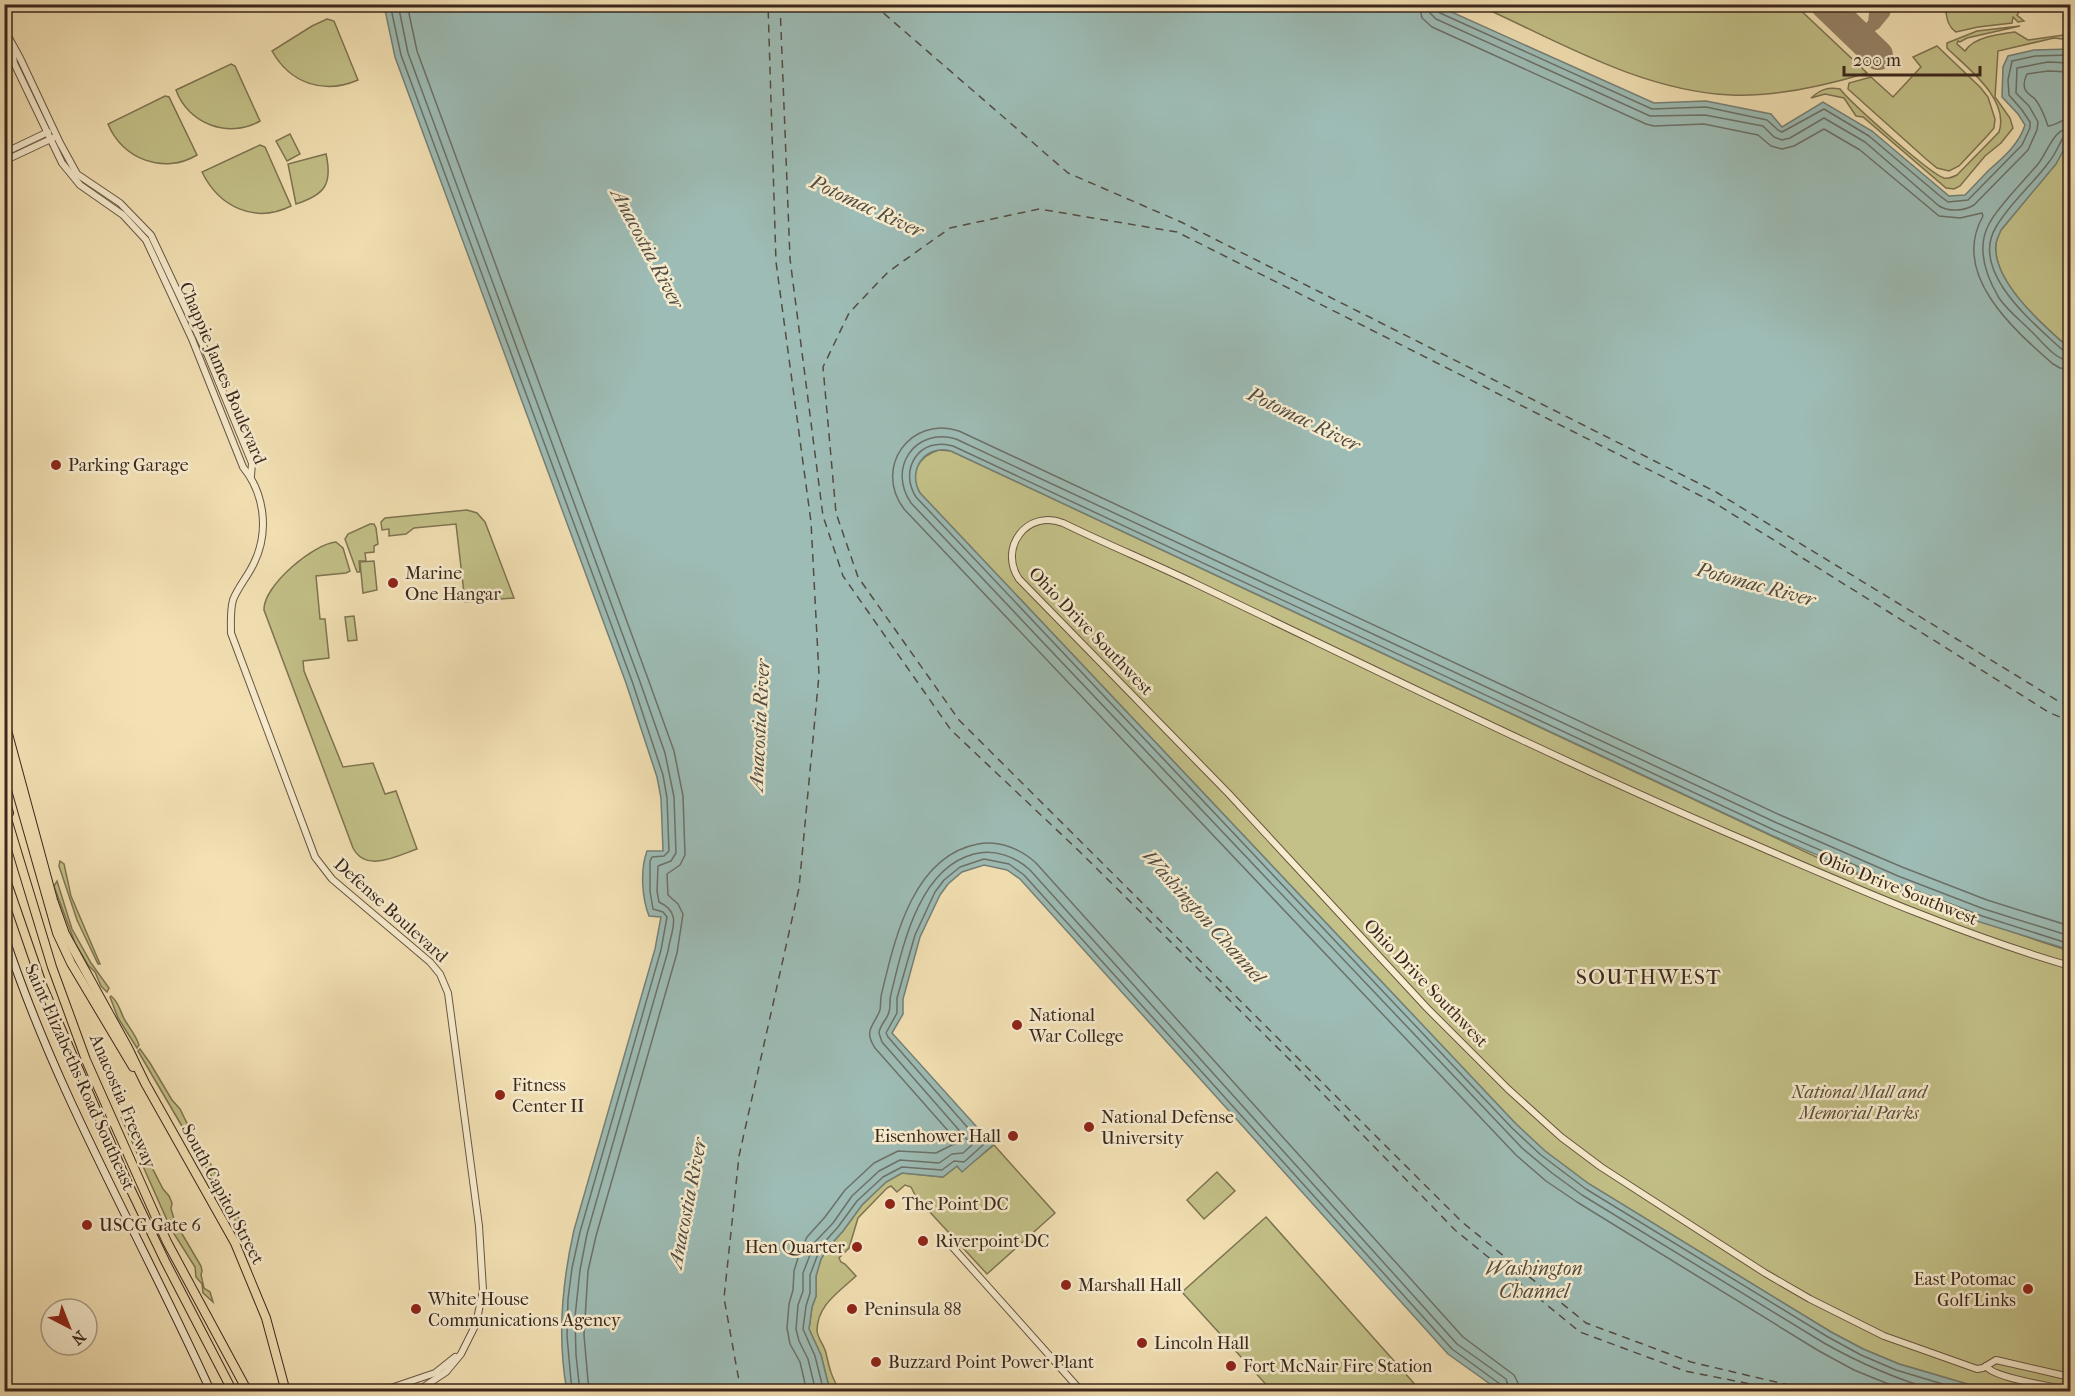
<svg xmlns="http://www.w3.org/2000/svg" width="2075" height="1396" font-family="'IM FELL French Canon',serif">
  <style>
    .green { fill: #c3c188; stroke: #7e7452; stroke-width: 1.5 }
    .water { fill: #9dbcb5; stroke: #758078; stroke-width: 1.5 }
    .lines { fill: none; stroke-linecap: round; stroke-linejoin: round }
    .shore { stroke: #6c7169; stroke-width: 1.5 }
    .ferry { stroke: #534c43; stroke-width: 1.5; stroke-dasharray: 8 6; stroke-linecap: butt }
    .taxiway { stroke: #968468; stroke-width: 12 }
    .runway { stroke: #968468; stroke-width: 30 }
    .tertiary-casing { stroke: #685543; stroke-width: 8 }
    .secondary-casing { stroke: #3a261d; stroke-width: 9 }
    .primary-casing { stroke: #3a261d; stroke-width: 10 }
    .motorway-casing { stroke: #3a261d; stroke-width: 10 }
    .tertiary { stroke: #f7ecce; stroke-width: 6 }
    .secondary { stroke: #f7ecce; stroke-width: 7 }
    .primary { stroke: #f3e1b4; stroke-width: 8 }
    .motorway { stroke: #f3e1b4; stroke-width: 8 }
    .poi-dot { fill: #8f2418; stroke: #f7ecce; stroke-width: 2 }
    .labels { text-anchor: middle; stroke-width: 5; stroke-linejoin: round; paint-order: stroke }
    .street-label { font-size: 18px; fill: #3a261d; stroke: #f7ecce }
    .poi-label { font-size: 18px; fill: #3a261d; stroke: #f7ecce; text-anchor: start }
    .park-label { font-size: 18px; font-style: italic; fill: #5c4d38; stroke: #f7ecce }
    .water-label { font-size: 20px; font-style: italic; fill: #534c43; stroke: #f7ecce }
    .quarter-label { font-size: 21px; letter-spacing: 1.5px; fill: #3a261d; stroke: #f7ecce }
  </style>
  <rect width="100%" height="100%" fill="#f3e1b4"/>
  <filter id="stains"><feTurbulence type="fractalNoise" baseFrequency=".00333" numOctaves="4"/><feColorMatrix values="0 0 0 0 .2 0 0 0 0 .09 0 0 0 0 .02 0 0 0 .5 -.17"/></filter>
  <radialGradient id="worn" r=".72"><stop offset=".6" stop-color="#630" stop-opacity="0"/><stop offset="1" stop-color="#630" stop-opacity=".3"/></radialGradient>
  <g class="green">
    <path d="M1478,5H1795L1867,73C1824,86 1777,97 1731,95C1641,91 1558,41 1478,5Z"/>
    <path d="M1946,5H2023L2018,8L2019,12L2017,15L2024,21L2018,22L2013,17L2012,23L1978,27L1956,32C1948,27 1945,15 1946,5Z"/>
    <path d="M327,19L334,21L358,80C323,95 290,83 272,51L312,26Z"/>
    <path d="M2020,26L1967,38L1960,42L1958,41L1957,44L1965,51C1974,37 1999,34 2015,32L2028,40L2070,34V40L2054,38L1998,51L1995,97L2010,118L2013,128L2001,143L1985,156L1960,186L1954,189L1946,188L1863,117L1856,116L1844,98L1825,94L1811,98C1821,89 1828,87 1840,89C1851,103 1930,174 1944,178C1949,179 1953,177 1957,175L1999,132C2010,99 1967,68 1947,48V43L1977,31Z"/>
    <polygon points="1937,46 1980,87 1988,97 1995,119 1994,128 1988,135 1959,166 1949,171 1937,168 1926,159 1848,89 1849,83 1871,77 1893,97 1921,67 1913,57"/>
    <path d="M231,64L235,66L260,121C229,139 188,124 176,90Z"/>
    <path d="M165,96L169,97L197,155C164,175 122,159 108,124Z"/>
    <polygon points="290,134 300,154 287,161 276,141"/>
    <path d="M2070,138V349C2044,326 1991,281 1996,243C1997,239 1999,234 2001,230L2055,164Z"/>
    <path d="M260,145L265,147L291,206C255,224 219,207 202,172Z"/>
    <path d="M326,154C333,185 324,195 296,204L288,164Z"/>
    <path d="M939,450L951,451L1827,862C1907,895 1988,925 2070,951V1391H1991L1899,1364L1863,1349L1831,1332L1589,1184L1545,1151L1516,1124L920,493C909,474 918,456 939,450Z"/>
    <polygon points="467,510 477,513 485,522 514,598 465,602 456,524 414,528 406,534 389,536 389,529 382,530 381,522 385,518"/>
    <polygon points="370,524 374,524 376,528 378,544 374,546 374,552 365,553 366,561 359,561 360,572 357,572 345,539 348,534"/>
    <path d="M336,542L343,548L350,571L346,573L316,576L320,619H325L329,658L303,661L304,671L343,767L373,763L385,794L396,791L417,849C397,856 366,873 353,848L264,610C263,586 313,544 336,542Z"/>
    <polygon points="374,561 377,590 363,593 360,562"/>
    <polygon points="354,616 357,640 348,641 345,617"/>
    <polygon points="60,861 64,864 71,896 100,964 98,964 77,920 59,866"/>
    <polygon points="57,881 72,929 91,963 109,988 107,992 101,986 95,972 88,965 75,943 54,886"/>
    <path d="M111,996C120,1003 120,1013 126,1022C131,1030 136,1036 139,1045L137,1048L118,1018L110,997Z"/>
    <polygon points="140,1049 150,1063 172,1100 180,1109 202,1154 210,1163 244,1228 244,1241 240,1229 224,1200 222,1192 210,1174 138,1051"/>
    <polygon points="121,1117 143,1150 163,1189 169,1196 172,1203 171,1209 175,1222 201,1266 202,1271 201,1275 204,1288 210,1292 213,1302 203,1293 202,1284 196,1277 195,1267 171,1229"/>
    <path d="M994,1145L1055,1213L987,1274L916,1197L911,1187L905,1185L897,1192L891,1186L887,1188L858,1218L849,1248L839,1258L841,1262L845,1264L856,1276C839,1292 817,1305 817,1331C818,1339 824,1345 826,1353C829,1367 832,1380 841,1391H830L821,1355L809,1329L812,1307L816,1296V1276L821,1259L827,1249L843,1231L862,1205L886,1182L902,1173L943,1177L957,1166L962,1171Z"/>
    <polygon points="1217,1172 1235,1191 1204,1219 1187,1200"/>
    <polygon points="1266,1217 1419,1389 1417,1391 1272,1391 1182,1292"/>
  </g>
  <path class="water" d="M384,5H1436L1654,103L1706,101L1771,114L1782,127L1823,102L1872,131L1949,196L1965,195C1973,187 1981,178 1989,170C2004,157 2019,144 2025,125L2018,114L2002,97L2003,67L2008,56L2034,50L2070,49V138L2056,164L2001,230C1999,234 1997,239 1996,243C1991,281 2044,326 2070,349V950L1980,922L1893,888L1771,835L951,451C924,444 907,471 920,493L1516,1124L1545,1151L1589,1184L1831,1332L1863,1349L1899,1364L1991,1391H1500L1448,1354L1020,879L1007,870L984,865L962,872L948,884L940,895L920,937L903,999V1014L892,1033L993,1145L962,1172L957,1166L943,1177L902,1173L886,1182L862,1205L843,1231L827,1249L821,1259L816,1276V1296L812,1307L809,1329L821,1355L830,1391H567C557,1338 562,1283 574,1230L655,949L661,917L649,916C642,898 640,870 647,851H663L661,798L657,777L626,683L395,57Z"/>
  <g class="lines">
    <g class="shore">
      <polyline points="390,4 401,55 632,681 663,775 667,798 669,851 664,856 652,857 650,861 650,891 653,909 663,912 667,917 661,950 580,1232 572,1268 568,1299 567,1336 572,1392"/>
      <path d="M398,4L408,53L639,679L665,753L674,797L676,853L671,861L658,866L657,891L659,902C683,913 671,930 668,951L587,1234L580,1270L575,1317L576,1355L580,1392"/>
      <polyline points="407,4 417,51 647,676 674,751 683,796 685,855 680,865 667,874 668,895 678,904 683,914 677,953 596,1236 588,1271 584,1335 589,1392"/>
      <path d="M1419,4L1422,18L1432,27L1646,124L1654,126L1704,124L1758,135L1771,146L1782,149L1794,146L1824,129L1860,150L1939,216L1960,218L1982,213L1983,216C1950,274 2013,329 2053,364L2060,368L2070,370"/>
      <path d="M1428,4L1430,13L1436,19L1650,116L1705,115L1763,126L1774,137L1782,140L1790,138L1824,118L1865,142L1939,206C1949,212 1964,211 1974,205L2028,150L2037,130L2038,122L2029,106L2016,93L2017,68L2048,62L2070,63"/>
      <polyline points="1436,4 1436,10 1440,13 1652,109 1706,107 1767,120 1778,130 1782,132 1824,109 1869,136 1940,196 1948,202 1968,200 2022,145 2030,128 2030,122 2022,110 2009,95 2008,80 2012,61 2035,56 2070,55"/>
      <path d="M2070,72L2048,71L2027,74C2025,78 2023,84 2025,89C2026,93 2032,96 2035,99C2042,108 2045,117 2048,126C2055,126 2062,119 2070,119"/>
      <path d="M2070,128C2053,129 2048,152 2038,164C2025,180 1998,206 1989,224C1976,248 1986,276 1999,298C2007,310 2021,321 2031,331C2042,341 2055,360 2070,361"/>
      <path d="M2070,136L2063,138C2058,146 2055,155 2049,162C2033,184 2010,203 1996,227C1970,270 2029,319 2057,345L2065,352L2070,353"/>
      <path d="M807,1392L800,1362L790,1344L787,1328L789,1304L793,1290L794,1271L800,1251L807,1237L825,1217L845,1190L874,1163L898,1151L936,1153L958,1142L875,1048C863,1030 874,1026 880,1010C881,1005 880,998 882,992C895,938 913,856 978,844C999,840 1021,849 1036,863L1463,1337L1514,1375L1518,1383L1519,1392"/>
      <path d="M816,1392L808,1359L799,1341L796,1329L798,1305L803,1291V1273L815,1242L833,1223L852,1196L879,1171L900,1160L939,1163L952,1154L963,1153L972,1145L882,1042L879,1033C880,1024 887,1020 889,1012C891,1006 889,1000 891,994C903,945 919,868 974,854C994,849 1015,856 1030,870L1457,1344L1506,1379L1510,1392"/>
      <polyline points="824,1392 815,1356 803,1329 806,1306 810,1293 810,1275 821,1246 838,1227 857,1201 883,1177 902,1167 942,1170 954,1161 964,1162 983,1145 888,1037 886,1033 897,1013 897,998 915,935 935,892 944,880 960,867 984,859 1009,864 1024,875 1452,1349 1500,1384 1503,1392"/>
      <path d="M1908,1392L1854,1370L1819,1351L1577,1202L1546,1181L1516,1155L904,509C873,468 910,415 959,431L1780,815L1902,867L1987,900L2070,926"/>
      <path d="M1940,1392C1899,1380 1861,1364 1824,1343L1582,1195L1552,1173L1522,1148L911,503C887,468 915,427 956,439L1777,823L1898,876L1984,909L2070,936"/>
      <path d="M1969,1392L1896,1370L1861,1355L1828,1337L1586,1189L1541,1155L1512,1128L916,497C898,469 920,436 953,446L1774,830L1896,883L1982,916L2070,944"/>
    </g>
    <g class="ferry">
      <polyline points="780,4 790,259 823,516 843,576 951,730 1079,851 1293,1063 1455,1230 1580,1332 1685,1371 1791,1392"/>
      <polyline points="873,4 1068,173 1181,222 1716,492 2058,701 2070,706"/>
      <polyline points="741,1392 724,1298 739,1156 799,888 819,675 811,522 776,262 768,4"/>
      <polyline points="1818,1392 1691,1362 1586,1323 1462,1222 959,720 858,577 836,513 823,367 849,313 888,272 950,228 1039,209 1177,232 1713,502 2050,713 2070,721"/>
    </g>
    <g class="taxiway">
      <polyline points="1875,24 1884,13 1887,4"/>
      <polyline points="1861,39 1874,23 1876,4"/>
    </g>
    <polyline class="runway" points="1825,4 1878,55"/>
    <g class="tertiary-casing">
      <g id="tertiary">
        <polyline points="4,29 20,58 60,143 77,174 120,203 151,235 208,356 252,463 251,476"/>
        <path d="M11,43L14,63L62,163L80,185L123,215L146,240L192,339L243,467C265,494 269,532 254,563C248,576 238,587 233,600C230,611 231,622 231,633L315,857L332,879L430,962L440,974L448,993L479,1226L483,1290L476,1324L461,1354L446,1372L416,1392"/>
        <polyline points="4,153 48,132"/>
        <polyline points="4,161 53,138"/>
        <path d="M2070,966C1953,932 1842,882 1730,834C1549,756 1372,668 1194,583C1150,562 1106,544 1063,523C1027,509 998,548 1019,579L1229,794L1427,1008L1508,1089L1561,1137L1601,1167L1765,1273L1810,1299L1884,1336L1977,1369L1983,1368L1996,1360L2070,1377"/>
        <polyline points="948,1242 1082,1392"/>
        <path d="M1986,1366C1993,1378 2055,1387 2070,1390"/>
        <polyline points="379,1392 435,1373 455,1357"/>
      </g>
    </g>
    <g class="secondary-casing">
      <path id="secondary" d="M4,934C56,1094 142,1239 211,1392"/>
    </g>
    <g class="primary-casing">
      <g id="primary">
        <polyline points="4,719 53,900 65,934 128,1048 145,1083 235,1243 266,1318 286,1392"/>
        <polyline points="4,747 57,933 71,963 133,1067"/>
      </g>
    </g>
    <g class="motorway-casing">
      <g id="motorway">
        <polyline points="4,797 9,813"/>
        <polyline points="4,809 52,967 86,1060 167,1242 248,1392"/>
        <polyline points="4,874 43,987 129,1186 165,1261 233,1392"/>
      </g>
    </g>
    <use href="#tertiary" class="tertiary"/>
    <use href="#secondary" class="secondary"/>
    <use href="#primary" class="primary"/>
    <use href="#motorway" class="motorway"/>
  </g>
  <g class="poi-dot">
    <circle cx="56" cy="465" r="6"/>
    <circle cx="393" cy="583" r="6"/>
    <circle cx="1017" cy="1025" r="6"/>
    <circle cx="500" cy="1095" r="6"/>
    <circle cx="1089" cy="1127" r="6"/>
    <circle cx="1013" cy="1136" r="6"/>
    <circle cx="890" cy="1204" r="6"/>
    <circle cx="87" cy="1225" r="6"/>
    <circle cx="923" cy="1241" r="6"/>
    <circle cx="857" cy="1247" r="6"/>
    <circle cx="1066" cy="1285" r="6"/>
    <circle cx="2028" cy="1289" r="6"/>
    <circle cx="416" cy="1309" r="6"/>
    <circle cx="852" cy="1309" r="6"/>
    <circle cx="1142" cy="1343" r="6"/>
    <circle cx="876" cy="1362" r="6"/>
    <circle cx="1231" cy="1366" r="6"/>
  </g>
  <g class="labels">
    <g class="street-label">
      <text transform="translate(223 373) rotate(67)" y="6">Chappie James Boulevard</text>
      <text transform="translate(1091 631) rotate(46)" y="6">Ohio Drive Southwest</text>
      <text transform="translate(1898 888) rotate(22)" y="6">Ohio Drive Southwest</text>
      <text transform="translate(391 910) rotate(42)" y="6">Defense Boulevard</text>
      <text transform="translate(1426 983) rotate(46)" y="6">Ohio Drive Southwest</text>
      <text transform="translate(80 1077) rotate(66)" y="6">Saint Elizabeths Road Southeast</text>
      <text transform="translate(123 1101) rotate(67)" y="6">Anacostia Freeway</text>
      <text transform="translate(223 1194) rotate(62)" y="6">South Capitol Street</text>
    </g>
    <g class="poi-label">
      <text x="68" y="471">Parking Garage</text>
      <text x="405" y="579">Marine<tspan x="405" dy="21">One Hangar</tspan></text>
      <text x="1029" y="1021">National<tspan x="1029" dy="21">War College</tspan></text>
      <text x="512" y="1091">Fitness<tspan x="512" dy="21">Center II</tspan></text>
      <text x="1101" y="1123">National Defense<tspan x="1101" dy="21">University</tspan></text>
      <text x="1001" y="1142" text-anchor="end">Eisenhower Hall</text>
      <text x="902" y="1210">The Point DC</text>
      <text x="99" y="1231">USCG Gate 6</text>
      <text x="935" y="1247">Riverpoint DC</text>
      <text x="845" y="1253" text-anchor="end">Hen Quarter</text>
      <text x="2016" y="1285" text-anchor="end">East Potomac<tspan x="2016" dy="21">Golf Links</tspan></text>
      <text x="1078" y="1291">Marshall Hall</text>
      <text x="428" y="1305">White House<tspan x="428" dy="21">Communications Agency</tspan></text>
      <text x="864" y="1315">Peninsula 88</text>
      <text x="1154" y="1349">Lincoln Hall</text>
      <text x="888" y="1368">Buzzard Point Power Plant</text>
      <text x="1243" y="1372">Fort McNair Fire Station</text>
    </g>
    <g class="park-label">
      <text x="1859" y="1098">National Mall and<tspan x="1859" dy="21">Memorial Parks</tspan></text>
    </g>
    <g class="water-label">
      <text transform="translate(867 206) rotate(25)" y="7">Potomac River</text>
      <text transform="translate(648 248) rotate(62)" y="7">Anacostia River</text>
      <text transform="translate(1304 419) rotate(26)" y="7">Potomac River</text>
      <text transform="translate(1756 584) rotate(15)" y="7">Potomac River</text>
      <text transform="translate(759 725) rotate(-87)" y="7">Anacostia River</text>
      <text transform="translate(1204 916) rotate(48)" y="7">Washington Channel</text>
      <text transform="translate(687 1203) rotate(-79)" y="7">Anacostia River</text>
      <text x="1534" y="1275">Washington<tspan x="1534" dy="23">Channel</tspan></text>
    </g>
    <g class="quarter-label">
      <text x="1649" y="984">SOUTHWEST</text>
    </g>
  </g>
  <rect width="2075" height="1396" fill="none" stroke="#f3e1b4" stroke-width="24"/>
  <rect x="6" y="6" width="2063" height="1384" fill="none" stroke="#3a261d" stroke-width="3"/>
  <rect x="12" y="12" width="2051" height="1372" fill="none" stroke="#3a261d" stroke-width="1.5"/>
  <g transform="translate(69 1327) rotate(138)"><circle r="28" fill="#f7ecce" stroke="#ab9d87" stroke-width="1.5"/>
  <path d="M0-4.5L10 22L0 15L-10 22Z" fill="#8f2418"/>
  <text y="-9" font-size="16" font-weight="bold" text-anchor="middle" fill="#3a261d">N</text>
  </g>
  <path d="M1844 66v9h136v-9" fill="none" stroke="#3a261d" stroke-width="3"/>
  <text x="1853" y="66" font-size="18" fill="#3a261d" stroke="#f7ecce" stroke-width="4.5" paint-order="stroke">200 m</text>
  <rect width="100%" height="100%" filter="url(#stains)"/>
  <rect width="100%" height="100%" fill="url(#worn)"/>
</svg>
